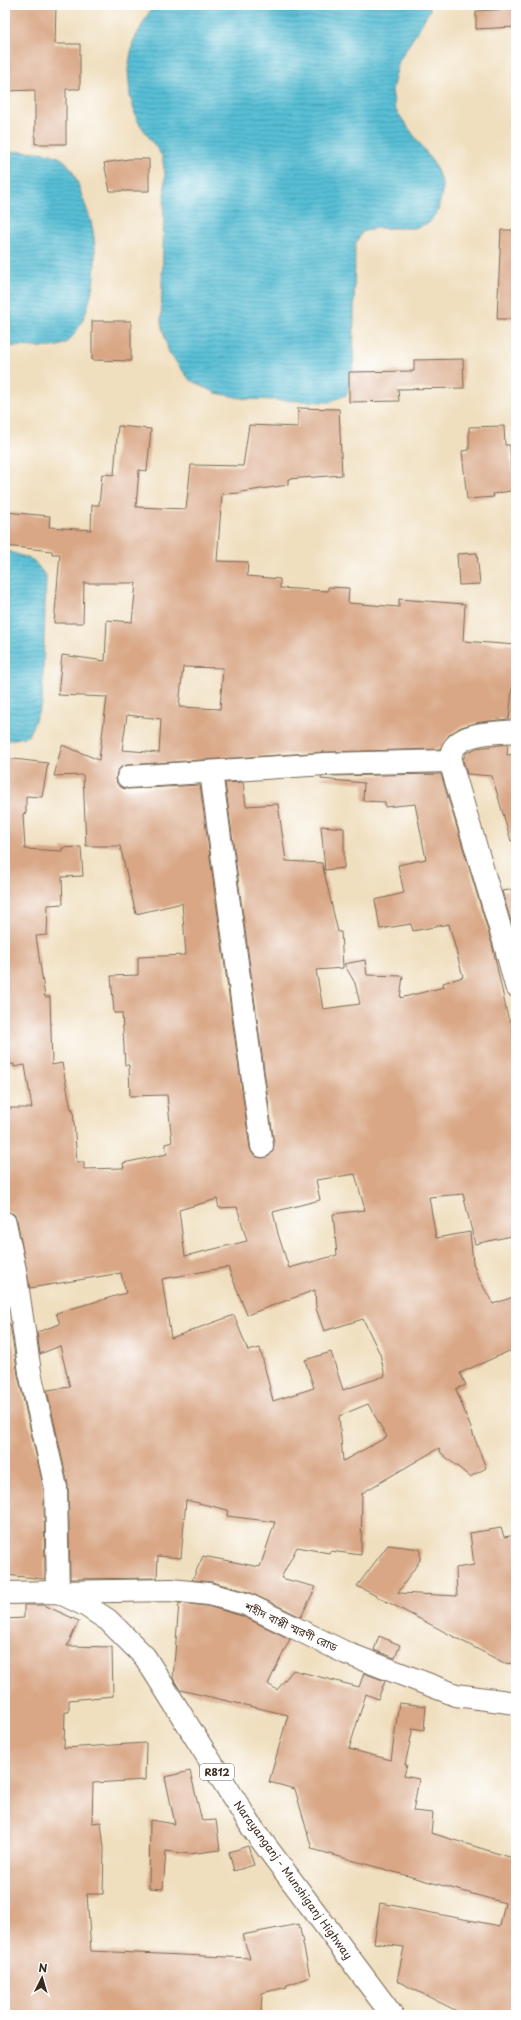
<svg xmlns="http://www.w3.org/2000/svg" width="521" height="2020" font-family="'Playpen Sans','Noto Sans Bengali',sans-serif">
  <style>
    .water { fill: url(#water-rules); stroke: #4a747a }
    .building { fill: #d9a786; fill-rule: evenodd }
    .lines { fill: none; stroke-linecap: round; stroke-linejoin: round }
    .street-casing { stroke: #7a6956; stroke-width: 24 }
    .secondary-casing { stroke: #7a6956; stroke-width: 24 }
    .primary-casing { stroke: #7a6956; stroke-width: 24 }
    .street { stroke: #fff; stroke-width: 22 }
    .secondary { stroke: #fff; stroke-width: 22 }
    .primary { stroke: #fff; stroke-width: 22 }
    .labels { text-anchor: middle; stroke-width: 4; stroke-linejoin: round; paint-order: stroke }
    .shield { fill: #fff; stroke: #766a62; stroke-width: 1 }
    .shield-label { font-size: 10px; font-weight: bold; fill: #3b2a1e }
    .street-label { font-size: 11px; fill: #3b2a1e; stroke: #fff }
  </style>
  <defs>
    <pattern id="water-rules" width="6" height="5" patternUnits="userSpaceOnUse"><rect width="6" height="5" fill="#58bfd6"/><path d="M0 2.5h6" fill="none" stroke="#4a9bad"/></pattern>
  </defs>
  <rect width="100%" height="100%" fill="#fff"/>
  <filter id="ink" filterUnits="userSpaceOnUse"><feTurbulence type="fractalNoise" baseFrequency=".025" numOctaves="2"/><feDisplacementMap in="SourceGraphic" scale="8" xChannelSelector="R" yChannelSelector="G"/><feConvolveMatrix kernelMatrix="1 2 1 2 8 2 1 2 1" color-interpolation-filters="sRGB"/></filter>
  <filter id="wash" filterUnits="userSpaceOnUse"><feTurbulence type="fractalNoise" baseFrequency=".012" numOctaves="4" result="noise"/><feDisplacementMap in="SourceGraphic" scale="16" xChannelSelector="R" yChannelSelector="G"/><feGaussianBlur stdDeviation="0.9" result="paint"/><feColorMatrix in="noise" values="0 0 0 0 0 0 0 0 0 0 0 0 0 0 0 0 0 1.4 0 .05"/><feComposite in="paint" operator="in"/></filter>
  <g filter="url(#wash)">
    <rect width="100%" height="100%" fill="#f0dfbf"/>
    <g class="water">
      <polygon points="153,5 429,5 430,10 399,61 392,90 395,109 435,165 443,187 438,210 429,223 414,228 375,228 362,232 355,245 353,377 346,395 329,402 247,399 216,393 190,380 169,353 161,323 165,174 162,156 137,120 130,96 128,69 133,42"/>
      <path d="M5,152C23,152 46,149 62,159C73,166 78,184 82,196C86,207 91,219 93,231C99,263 93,317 68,341C53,354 22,342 5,348Z"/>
      <polygon points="5,550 33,560 46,576 42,704 28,736 5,741"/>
    </g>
    <g id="blocks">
      <g class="building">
        <polygon points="5,5 56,5 55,44 80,44 80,89 66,89 66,144 35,144 35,90 5,91"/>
        <polygon points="516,9 516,27 476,29 476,11"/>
        <polygon points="129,159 149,159 149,191 110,191 104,163"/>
        <polygon points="501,230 516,230 516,319 497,319"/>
        <polygon points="92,321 131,321 131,361 92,360"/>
        <polygon points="463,359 464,388 398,389 399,401 349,402 349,372 414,371 414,360"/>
        <path d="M298,408L339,409L342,475L288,479V485L241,492V493L222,494L217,561L248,562L247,576L280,579V588L328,591V587L349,588L348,603L399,607V599L465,604L463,641L516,645V689H512L509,719L480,722L461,727L449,735L440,749L325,752L127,765L121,767L117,772L116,778L117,784L122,788L128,789L200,785L250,1148L252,1153L257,1157L263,1158L269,1156L273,1151L274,1144L225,783L243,782L246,806L278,804L286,861L322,863L338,932H341L343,968L316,970L323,1009L360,1004L355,983L344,964L365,960L367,975L403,976L400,998L444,987L443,983L463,977L449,924L413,931L411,924L380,929L375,900L404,893L398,865L426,859L415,804L385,807V802L363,801L364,783L321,779V777L326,776L441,774L492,944L508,1018L512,1023L516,1064V1235L475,1244L463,1194L429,1197L436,1238L470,1232L473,1263L477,1275L493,1304L516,1296V1348L460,1373L466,1385L456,1389L486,1468L470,1477L441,1453L439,1448L362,1493L361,1555L330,1551L329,1553L297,1547L281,1578L316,1587L301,1617L249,1592L212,1582L192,1580L203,1556L260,1567L275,1522L227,1516L228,1510L186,1500L181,1558L158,1556L157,1578L70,1579L68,1485L47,1390L70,1387L60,1346L40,1354L37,1332L60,1324L56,1313L126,1293L121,1273L30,1288L17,1220L14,1214L5,1211V1108H32L25,1065L14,1067V1064L5,1065V758L48,763L42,797L26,796V813L23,814L25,849L62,851V848L81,847L83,876L62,877L63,904L48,905L47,935L36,936L45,997H50L52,1065L62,1063L71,1109H73L77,1162H84V1169L124,1168L123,1163L167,1154L165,1144L172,1142L167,1095L130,1096L129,1065H125L122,1013H114L111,976L138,975V957L186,955L182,903L136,914L120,846H86L83,775L54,776L62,745L99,760L107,697L58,695L62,655L105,661L107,620L132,622L136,583H84L83,623H54L60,554H52V551L5,546V512L50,516L49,527L91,530L92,505H99L102,474L114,475L118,426L151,429L147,471L139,470L136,507L186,509L191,465L243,466L249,425L298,427ZM183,667L223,668L220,709L179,707ZM127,715L161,719L159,753L122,750ZM355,1174L365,1210L333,1214L337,1255L289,1268L278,1234L273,1212L320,1200L316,1180ZM217,1199L219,1208L237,1207L247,1241L185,1256L179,1210ZM228,1267L247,1315L315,1290L316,1308L324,1331L363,1319L380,1354L385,1376L343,1390L331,1352L305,1360L314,1388L273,1401L260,1348L248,1351L234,1315L171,1338L162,1279ZM368,1404L387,1437L343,1461L339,1416Z"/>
        <polygon points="504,426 505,445 510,445 511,470 513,470 516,490 493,494 494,497 467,499 462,451 469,450 469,427"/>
        <polygon points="477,553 480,584 459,585 457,554"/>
        <polygon points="508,744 507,755 516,754 516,840 511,841 492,776 467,774 463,760 466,753 477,748"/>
        <polygon points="321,826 344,828 344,868 325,870"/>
        <polygon points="516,889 516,938 502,891"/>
        <polygon points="5,1324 10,1324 18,1375 44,1490 45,1579 5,1575 5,1538 9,1501 5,1501"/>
        <polygon points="501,1528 504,1537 516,1535 516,1664 504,1663 357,1586 388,1545 420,1549 420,1560 398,1593 457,1596 456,1568 474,1565 470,1533"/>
        <polygon points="179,1603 207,1606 242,1616 290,1639 268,1684 277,1690 293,1670 359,1687 364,1673 385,1681 378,1699 366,1694 349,1749 391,1760 399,1703 426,1706 424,1730 413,1728 405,1765 407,1765 404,1776 419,1779 413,1811 433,1813 431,1833 516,1859 516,2015 465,2015 397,1981 404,1947 374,1943 380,1903 500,1926 505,1903 312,1849 295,1789 269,1782 288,1715 180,1690 173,1678"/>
        <polygon points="24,1605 44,1605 79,1621 67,1646 112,1647 113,1696 69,1700 69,1712 65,1712 64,1748 146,1743 145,1780 93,1783 92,1823 101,1822 104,1849 103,1894 87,1894 91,1951 250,1958 242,1935 299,1924 310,1977 287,1985 287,1987 262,1993 261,2015 5,2015 5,1773 7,1772 5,1619 24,1618"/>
        <polygon points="379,1636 400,1645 395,1658 374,1650"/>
        <polygon points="190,1771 202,1821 216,1820 220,1850 189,1854 166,1851 163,1889 149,1888 150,1820 175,1824 165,1777"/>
        <polygon points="248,1846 254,1865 234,1871 229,1852"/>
      </g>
    </g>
  </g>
  <g filter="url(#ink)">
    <use href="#blocks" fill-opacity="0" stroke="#7a6956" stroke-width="1"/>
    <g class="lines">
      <g class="street-casing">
        <g id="street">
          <path d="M450,761C451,757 451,752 453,749C464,731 498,733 516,731"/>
          <polyline points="211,772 262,1146"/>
          <polyline points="128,777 325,764 450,761 504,941 516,986"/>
          <polyline points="5,1223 15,1270 30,1372 56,1488 58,1592"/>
        </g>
      </g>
      <g class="secondary-casing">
        <polyline id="secondary" points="58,1592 171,1590 209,1594 246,1604 346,1653 456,1695 516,1703"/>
      </g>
      <g class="primary-casing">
        <polyline id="primary" points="5,1593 58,1592 85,1605 108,1620 145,1657 253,1829 392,2015"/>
      </g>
      <use href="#street" class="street"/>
      <use href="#secondary" class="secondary"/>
      <use href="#primary" class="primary"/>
    </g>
  </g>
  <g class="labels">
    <rect class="shield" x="200" y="1764" width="34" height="16" rx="3"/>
    <g class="shield-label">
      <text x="217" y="1776">R812</text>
    </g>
    <g class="street-label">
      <text transform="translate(291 1627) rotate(25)" y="4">শহীদ বাপ্পী স্মরণী রোড</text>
      <text transform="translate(293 1880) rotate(54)" y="4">Narayanganj - Munshiganj Highway</text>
    </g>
  </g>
  <rect width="521" height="2020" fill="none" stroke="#fff" stroke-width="20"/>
  <g transform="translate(42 1978) rotate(5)" stroke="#ffffff" stroke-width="3" paint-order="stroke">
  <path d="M0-3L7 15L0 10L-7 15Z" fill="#3b2a1e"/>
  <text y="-6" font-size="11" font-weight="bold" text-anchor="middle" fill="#3b2a1e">N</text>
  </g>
</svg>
